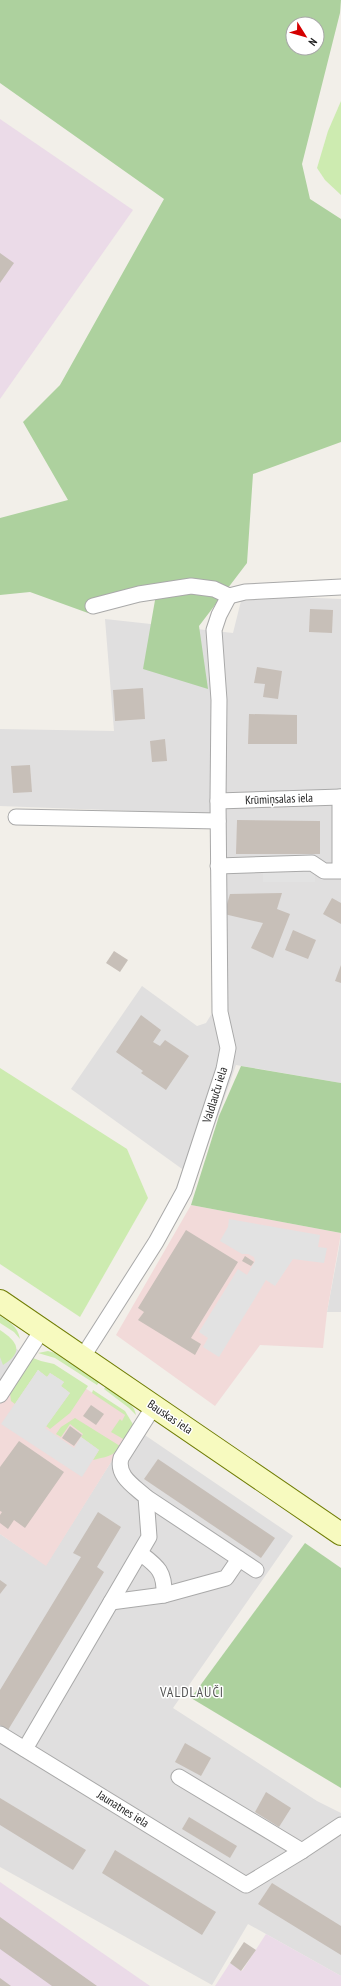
<svg xmlns="http://www.w3.org/2000/svg" width="341" height="1986" font-family="'PT Sans Narrow',sans-serif">
  <style>
    .residential { fill: #e0dfdf }
    .commercial { fill: #f2dad9 }
    .industrial { fill: #ebdbe8 }
    .grass { fill: #cdebb0 }
    .forest { fill: #add19e; fill-rule: evenodd }
    .parking { fill: #e2e2e2 }
    .building { fill: #c7bfb8 }
    .lines { fill: none; stroke-linecap: round; stroke-linejoin: round }
    .minor-casing { stroke: #a9a9a9; stroke-width: 17 }
    .secondary-casing { stroke: #707d05; stroke-width: 24 }
    .minor { stroke: #fff; stroke-width: 15 }
    .secondary { stroke: #f7fabf; stroke-width: 22 }
    .labels { text-anchor: middle; stroke-width: 3; stroke-linejoin: round; paint-order: stroke }
    .street-label { font-size: 12px; fill: #222; stroke: #fff }
    .quarter-label { font-size: 14px; letter-spacing: 1px; fill: #555; stroke: #fff }
  </style>
  <rect width="100%" height="100%" fill="#f2efe9"/>
  <g class="residential">
    <polygon points="294,597 341,599 341,1083 236,1065 196,1179 71,1089 142,986 197,1026 206,1023 214,1010 212,814 0,806 0,729 114,731 105,619 233,633 241,601"/>
    <polygon points="341,1235 341,1312 327,1312 338,1253"/>
    <polygon points="0,1338 21,1352 0,1383"/>
    <polygon points="133,1427 293,1536 173,1708 317,1801 341,1813 341,1976 248,1924 212,1985 0,1867 0,1534 46,1565"/>
  </g>
  <g class="commercial">
    <polygon points="191,1205 341,1233 327,1312 323,1348 260,1345 215,1406 116,1335"/>
    <polygon points="53,1368 123,1412 133,1427 46,1566 0,1534 0,1383"/>
  </g>
  <g class="industrial">
    <polygon points="0,119 133,210 0,399"/>
    <polygon points="0,1882 150,1986 0,1986"/>
    <polygon points="266,1934 341,1976 341,1986 215,1986 230,1963 242,1971"/>
  </g>
  <g class="grass">
    <polygon points="341,101 341,195 325,180 317,168 328,131"/>
    <polygon points="0,1068 127,1149 148,1198 80,1317 0,1264"/>
    <path d="M0,1316C9,1321 18,1327 20,1339L14,1332L0,1323Z"/>
    <path d="M0,1330C18,1342 24,1352 3,1365L0,1357Z"/>
    <polygon points="48,1351 55,1353 99,1382 97,1385 55,1358 38,1353"/>
    <polygon points="33,1358 41,1361 54,1364 88,1386 70,1413 50,1429 46,1426 70,1393 61,1386 64,1382 50,1373 47,1377 38,1370 15,1404 11,1401 10,1393"/>
    <path d="M106,1386C116,1394 134,1401 136,1415L129,1408L104,1389Z"/>
    <polygon points="93,1390 125,1411 134,1426 125,1440 111,1432 120,1419 122,1421 125,1415 92,1393"/>
    <path d="M75,1418L120,1446C114,1457 104,1457 93,1460L99,1450L81,1437L83,1434L70,1424L61,1437L56,1434L61,1427Z"/>
  </g>
  <g class="forest">
    <path d="M0,0H341L340,13L302,164L310,199L341,219V442L253,474L247,563L199,626L208,689L143,669L158,583L88,613L30,592L0,595V518L68,500L23,422L60,385L164,199L0,83ZM293,24H317V48H293Z"/>
    <polygon points="241,1066 341,1083 341,1233 191,1205 219,1116"/>
    <polygon points="305,1543 341,1568 341,1788 191,1698"/>
  </g>
  <g class="parking">
    <rect x="263" y="870" width="52" height="12"/>
    <polygon points="229,1219 320,1235 318,1247 327,1248 324,1263 293,1259 275,1286 266,1280 219,1357 203,1347 208,1338 199,1332 238,1269 247,1275 255,1261 254,1257 248,1254 242,1254 220,1241 228,1227"/>
    <polygon points="38,1370 47,1377 50,1373 64,1382 61,1386 70,1393 45,1428 74,1448 81,1437 99,1450 82,1477 1,1424"/>
  </g>
  <g class="building">
    <polygon points="0,253 14,263 0,283"/>
    <polygon points="310,609 333,610 332,633 309,632"/>
    <polygon points="257,667 282,671 278,699 263,697 265,684 254,683"/>
    <polygon points="143,688 145,719 115,721 113,690"/>
    <polygon points="249,714 297,715 297,744 248,744"/>
    <polygon points="165,739 167,761 152,762 150,741"/>
    <polygon points="30,765 32,792 13,793 11,766"/>
    <polygon points="237,820 320,821 320,854 236,854"/>
    <polygon points="282,893 277,909 290,914 273,958 251,948 263,923 224,914 230,894"/>
    <polygon points="332,898 341,903 341,924 323,914"/>
    <polygon points="293,930 316,940 308,959 285,950"/>
    <polygon points="114,951 128,960 120,972 106,963"/>
    <polygon points="341,965 341,983 335,981"/>
    <polygon points="141,1015 161,1030 153,1042 160,1046 165,1040 189,1056 166,1090 141,1073 143,1071 116,1052"/>
    <polygon points="186,1230 238,1262 191,1338 201,1344 195,1355 138,1320 144,1312 138,1308"/>
    <polygon points="245,1256 254,1262 251,1266 242,1261"/>
    <polygon points="91,1405 104,1414 96,1425 83,1416"/>
    <polygon points="70,1426 82,1435 74,1446 62,1438"/>
    <polygon points="19,1441 64,1472 25,1528 14,1520 8,1529 0,1523 0,1515 2,1512 0,1511 0,1467"/>
    <polygon points="158,1459 275,1538 261,1558 144,1479"/>
    <polygon points="98,1512 121,1527 97,1567 104,1572 8,1730 0,1725 0,1690 81,1557 73,1553"/>
    <polygon points="0,1580 7,1585 0,1594"/>
    <polygon points="185,1743 211,1758 201,1776 175,1762"/>
    <polygon points="266,1792 291,1808 279,1827 255,1812"/>
    <polygon points="0,1798 86,1850 73,1870 0,1825"/>
    <polygon points="189,1817 237,1846 230,1858 182,1829"/>
    <polygon points="115,1850 216,1912 202,1935 102,1873"/>
    <polygon points="272,1883 341,1926 341,1955 258,1904"/>
    <polygon points="0,1917 97,1986 52,1986 0,1949"/>
    <polygon points="244,1942 256,1950 241,1971 230,1963"/>
    <polygon points="0,1978 11,1986 0,1986"/>
  </g>
  <g class="lines">
    <g class="minor-casing">
      <g id="minor">
        <polyline points="93,606 139,594 191,586 214,589 229,596 245,592 341,587"/>
        <polyline points="218,801 341,797"/>
        <polyline points="16,817 218,821"/>
        <polyline points="218,866 312,863 324,871 340,871 340,797"/>
        <polyline points="82,1358 156,1242 184,1191 224,1069 228,1048 220,1012 218,801 219,700 214,630 219,615 229,596"/>
        <polyline points="0,1395 42,1330"/>
        <polyline points="146,1497 256,1570"/>
        <path d="M140,1553C157,1566 165,1571 164,1595"/>
        <polyline points="111,1602 164,1595 226,1578 239,1559"/>
        <polyline points="0,1734 246,1885 302,1851 341,1825"/>
        <path d="M25,1749L149,1537L146,1497C134,1486 116,1476 121,1458L154,1406"/>
        <polyline points="179,1777 302,1851"/>
      </g>
    </g>
    <g class="secondary-casing">
      <polyline id="secondary" points="0,1301 341,1534"/>
    </g>
    <use href="#minor" class="minor"/>
    <use href="#secondary" class="secondary"/>
  </g>
  <g class="labels">
    <g class="street-label">
      <text transform="translate(279 799) rotate(-2)" y="4">Krūmiņsalas iela</text>
      <text transform="translate(215 1095) rotate(-73)" y="4">Valdlauču iela</text>
      <text transform="translate(170 1417) rotate(34)" y="4">Bauskas iela</text>
      <text transform="translate(123 1809) rotate(32)" y="4">Jaunatnes iela</text>
    </g>
    <g class="quarter-label">
      <text x="192" y="1697">VALDLAUČI</text>
    </g>
  </g>
  <g transform="translate(305 36) rotate(127)"><circle r="19" fill="#ffffff" stroke="#a7a7a7"/>
  <path d="M0-3L7 15L0 10L-7 15Z" fill="#d40000"/>
  <text y="-6" font-size="11" font-weight="bold" text-anchor="middle" fill="#222222">N</text>
  </g>
</svg>
